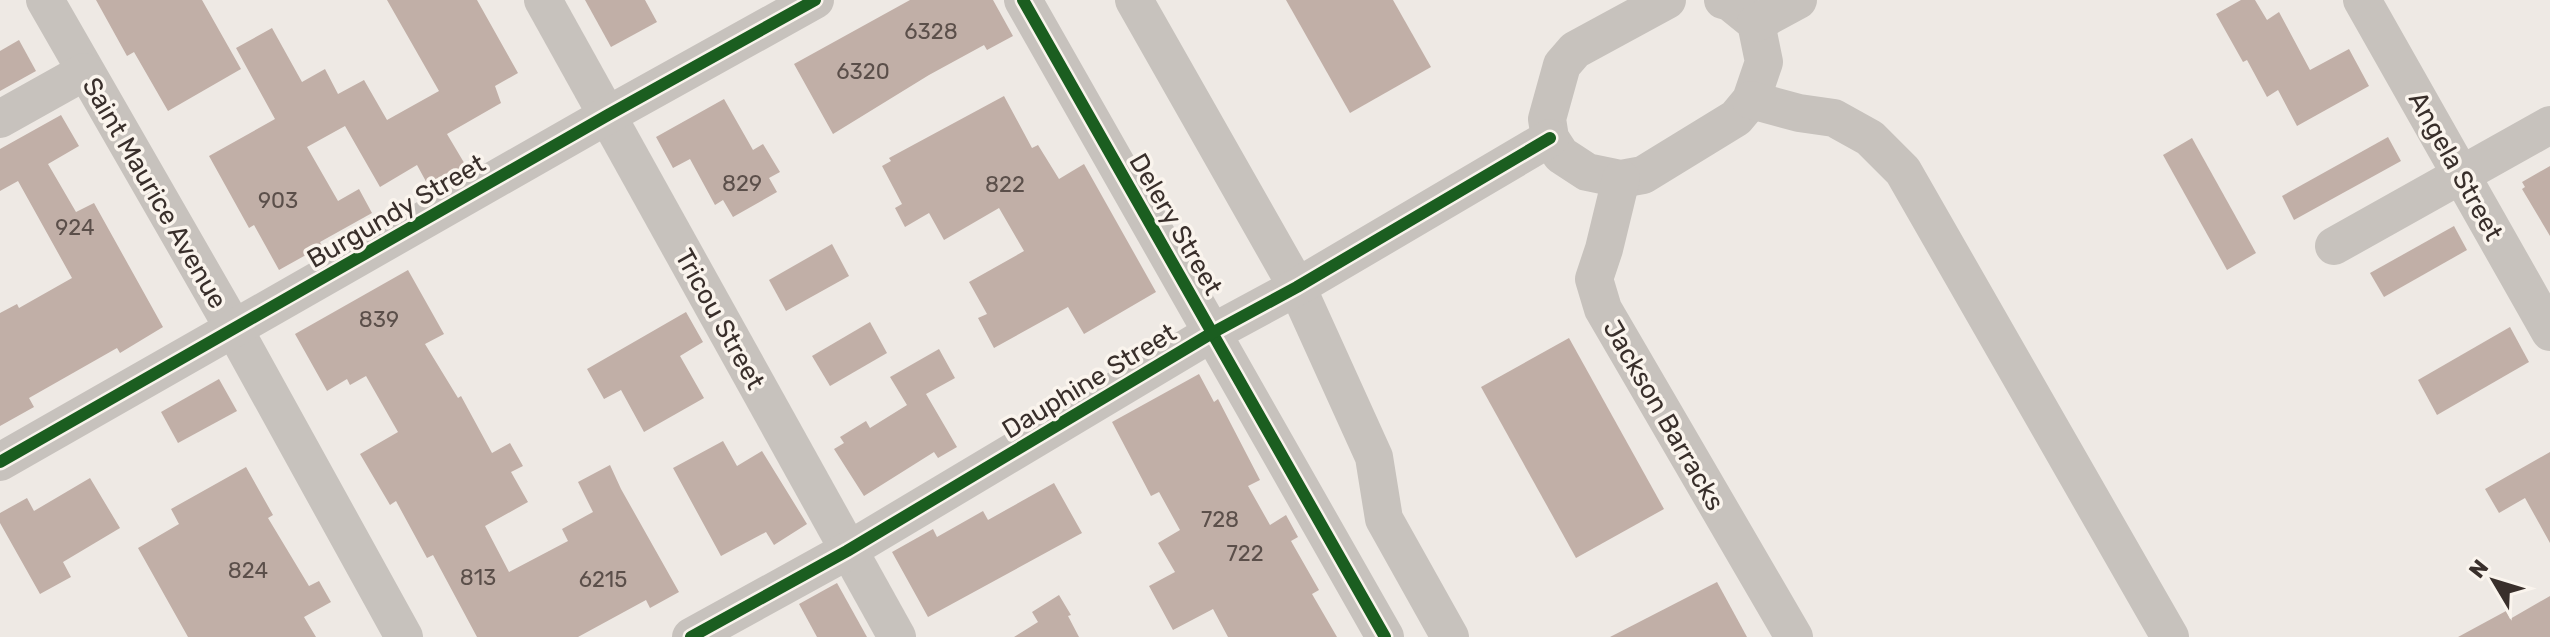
<svg xmlns="http://www.w3.org/2000/svg" width="2550" height="637" font-family="Rubik,sans-serif">
  <style>
    .building { fill: #c1afa7 }
    .lines { fill: none; stroke-linecap: round; stroke-linejoin: round }
    .minor { stroke: #c7c2bd; stroke-width: 38 }
    .cycleway-casing { stroke: #faf4ed; stroke-width: 17 }
    .cycleway { stroke: #1b5e20; stroke-width: 12 }
    .labels { text-anchor: middle; stroke-width: 7; stroke-linejoin: round; paint-order: stroke }
    .number-label { font-size: 22px; fill: #5b4f4a }
    .street-label { font-size: 26px; fill: #392f2b; stroke: #faf4ed }
  </style>
  <rect width="100%" height="100%" fill="#eee9e4"/>
  <g class="building">
    <polygon points="96,0 202,0 241,69 168,111 134,52 127,56"/>
    <polygon points="387,0 477,0 518,73 495,86 501,103 447,134 466,166 429,187 417,165 380,187 345,126 307,147 338,201 359,189 372,213 320,242 322,246 279,270 254,225 249,228 209,156 275,119 236,48 272,28 302,82 325,69 338,94 364,80 387,120 439,91"/>
    <polygon points="585,0 645,0 657,22 611,47"/>
    <polygon points="910,0 993,0 1013,36 987,50 984,45 929,75 833,134 794,64"/>
    <polygon points="1286,0 1393,0 1431,67 1350,113"/>
    <polygon points="2241,0 2255,0 2267,20 2279,12 2310,70 2349,49 2369,86 2297,126 2278,90 2267,97 2247,60 2243,62 2216,14"/>
    <polygon points="19,40 36,71 0,91 0,51"/>
    <polygon points="1004,96 1032,148 1038,145 1059,179 1084,164 1156,292 1084,334 1068,307 994,348 978,318 987,314 969,282 1024,251 999,208 944,240 929,213 905,227 895,208 902,204 882,166 891,161 889,158"/>
    <polygon points="724,99 753,150 763,144 780,172 769,178 777,192 733,217 723,200 715,205 690,159 673,168 656,137"/>
    <polygon points="61,115 79,146 48,164 76,212 94,203 163,327 120,353 117,348 29,398 34,407 0,426 0,313 17,304 19,308 72,278 18,181 0,191 0,149"/>
    <polygon points="2388,137 2401,161 2294,220 2282,196"/>
    <polygon points="2192,138 2256,253 2227,270 2163,155"/>
    <polygon points="2550,166 2550,236 2522,189 2525,187 2522,182"/>
    <polygon points="2454,226 2467,250 2384,297 2370,273"/>
    <polygon points="832,244 849,276 786,311 769,280"/>
    <polygon points="408,270 444,334 425,344 458,398 461,396 492,453 510,443 523,466 511,472 528,502 485,526 509,572 568,541 562,529 593,512 578,482 610,465 621,489 679,592 650,608 646,600 578,637 477,637 433,555 427,558 396,501 390,505 360,454 398,432 366,376 350,385 347,379 327,391 295,334"/>
    <polygon points="686,312 703,342 680,356 704,398 644,432 621,390 604,399 587,369"/>
    <polygon points="870,322 887,353 830,386 812,356"/>
    <polygon points="2510,327 2529,362 2437,415 2418,380"/>
    <polygon points="1569,338 1664,509 1576,558 1481,387"/>
    <polygon points="939,349 955,378 926,394 957,447 938,458 934,452 864,496 834,449 844,443 840,437 866,421 870,428 907,405 890,377"/>
    <polygon points="1199,374 1214,402 1218,399 1260,480 1248,486 1270,525 1286,515 1298,537 1291,541 1319,590 1312,594 1337,637 1228,637 1213,609 1173,630 1149,586 1175,572 1158,543 1180,530 1159,492 1151,496 1112,422"/>
    <polygon points="219,379 237,411 178,443 161,412"/>
    <polygon points="723,441 737,466 762,451 807,524 774,545 766,532 721,556 673,468"/>
    <polygon points="2550,452 2550,543 2525,498 2499,513 2485,489"/>
    <polygon points="246,467 273,515 268,518 309,586 319,581 331,602 304,617 316,637 188,637 138,548 179,524 171,509"/>
    <polygon points="90,478 120,528 63,562 71,577 40,594 0,523 0,513 27,498 34,511"/>
    <polygon points="1054,483 1082,533 928,617 892,552 933,529 937,537 983,511 988,520"/>
    <polygon points="1717,582 1747,637 1610,637"/>
    <polygon points="837,583 867,637 817,637 799,604"/>
    <polygon points="1059,595 1071,615 1068,616 1079,637 1014,637 1038,622 1032,612"/>
    <polygon points="2550,596 2550,637 2458,637 2506,611 2510,619"/>
  </g>
  <g class="lines">
    <g class="minor">
      <polyline points="45,0 234,329 404,637"/>
      <polyline points="543,0 897,637"/>
      <polyline points="1023,0 1385,637"/>
      <polyline points="1134,0 1297,287 1374,457 1384,519 1450,637"/>
      <polyline points="1667,0 1575,50 1562,65 1547,119 1550,138 1561,155 1587,172 1621,179 1643,175 1736,118 1751,100 1764,62 1756,23 1730,2 1723,0"/>
      <polyline points="2362,0 2550,332"/>
      <polyline points="1756,23 1798,0"/>
      <polyline points="1751,100 1799,113 1834,118 1870,138 1903,171 2170,637"/>
      <polyline points="0,119 84,72"/>
      <polyline points="1621,179 1604,249 1594,279 1603,309 1794,637"/>
      <polyline points="2334,246 2550,125"/>
      <polyline points="0,462 608,115 815,0"/>
      <polyline points="691,637 847,551 1212,333 1297,287 1550,138"/>
    </g>
    <g class="cycleway-casing">
      <g id="cycleway">
        <polyline points="1023,0 1385,637"/>
        <polyline points="0,462 608,115 815,0"/>
        <polyline points="691,637 847,551 1212,333 1297,287 1550,138"/>
      </g>
    </g>
    <use href="#cycleway" class="cycleway"/>
  </g>
  <g class="labels">
    <g class="number-label">
      <text x="931" y="39">6328</text>
      <text x="863" y="79">6320</text>
      <text x="742" y="191">829</text>
      <text x="1005" y="192">822</text>
      <text x="278" y="208">903</text>
      <text x="75" y="235">924</text>
      <text x="379" y="327">839</text>
      <text x="1220" y="527">728</text>
      <text x="1245" y="561">722</text>
      <text x="248" y="578">824</text>
      <text x="478" y="585">813</text>
      <text x="603" y="587">6215</text>
    </g>
    <g class="street-label">
      <text transform="translate(2456 166) rotate(61)" y="9">Angela Street</text>
      <text transform="translate(155 193) rotate(60)" y="9">Saint Maurice Avenue</text>
      <text transform="translate(396 211) rotate(-30)" y="9">Burgundy Street</text>
      <text transform="translate(1176 224) rotate(60)" y="9">Delery Street</text>
      <text transform="translate(720 319) rotate(61)" y="9">Tricou Street</text>
      <text transform="translate(1089 381) rotate(-31)" y="9">Dauphine Street</text>
      <text transform="translate(1664 415) rotate(60)" y="9">Jackson Barracks</text>
    </g>
  </g>
  <g transform="translate(2494 581) rotate(308)" stroke="#faf4ed" stroke-width="6" paint-order="stroke">
  <path d="M0-6L14 30L0 20L-14 30Z" fill="#392f2b"/>
  <text y="-12" font-size="22" font-weight="bold" text-anchor="middle" fill="#392f2b">N</text>
  </g>
</svg>
